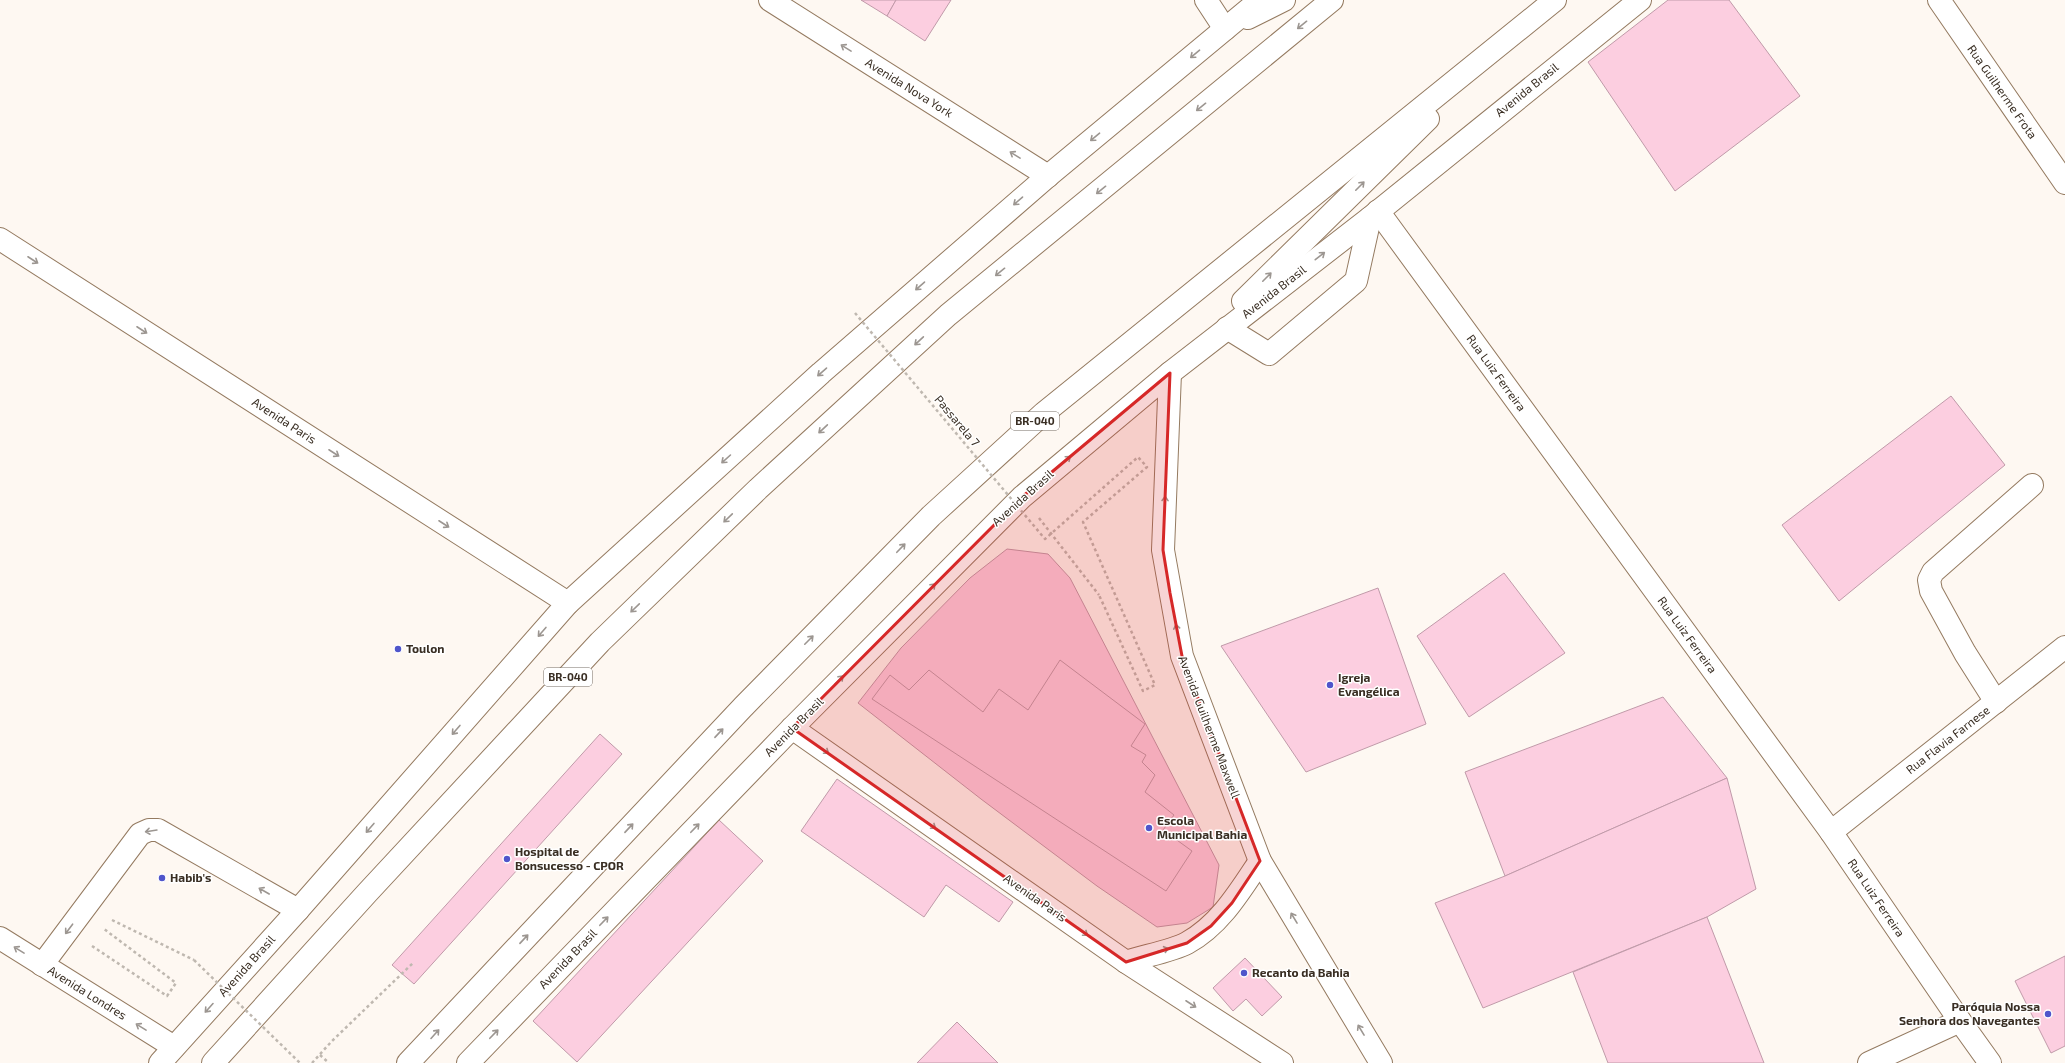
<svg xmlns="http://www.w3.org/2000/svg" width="2065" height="1063" font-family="'Exo 2',sans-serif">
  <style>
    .building { fill: #fccee0; stroke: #c09aa9 }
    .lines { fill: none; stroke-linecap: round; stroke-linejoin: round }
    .minor-casing { stroke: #947a60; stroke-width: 24 }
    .major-casing { stroke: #947a60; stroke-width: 24 }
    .highway-casing { stroke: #947a60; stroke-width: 24 }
    .path { stroke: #bfb8b0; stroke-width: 2.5; stroke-dasharray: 3 3; stroke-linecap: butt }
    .minor { stroke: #fff; stroke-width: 22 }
    .major { stroke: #fff; stroke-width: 22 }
    .highway { stroke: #fff; stroke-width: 22 }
    .path-bridge { stroke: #bfb8b0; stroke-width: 2.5; stroke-dasharray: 3 3; stroke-linecap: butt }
    .oneway { stroke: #9c9691 }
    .marked { fill: #d62828; fill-opacity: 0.2; stroke: #d62828; stroke-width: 3; stroke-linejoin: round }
    .poi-dot { fill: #4f55cb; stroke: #fff; stroke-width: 1.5 }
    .labels { text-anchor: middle; stroke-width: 3; stroke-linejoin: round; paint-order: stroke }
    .shield { fill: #fff; stroke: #746d65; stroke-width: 1 }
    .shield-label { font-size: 11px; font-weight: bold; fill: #392e23 }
    .street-label { font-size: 12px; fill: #392e23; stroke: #fff }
    .poi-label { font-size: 12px; font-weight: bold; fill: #392e23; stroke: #fff; text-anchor: start }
  </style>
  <rect width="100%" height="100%" fill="#fef8f2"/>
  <g class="building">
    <polygon points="861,0 896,0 887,16"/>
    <polygon points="896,0 951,0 925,41 887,16"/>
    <polygon points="1668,0 1729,0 1800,96 1675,191 1588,62"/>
    <polygon points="1951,396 2005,465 1839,601 1782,525"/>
    <polygon points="1007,549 1048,554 1070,578 1219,865 1213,907 1187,923 1157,927 1097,886 981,799 858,703 901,648 970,578"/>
    <polygon points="1504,573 1565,653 1469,717 1417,636"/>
    <polygon points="1378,588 1426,724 1306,772 1221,646"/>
    <polygon points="1060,660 1145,724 1131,746 1146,755 1142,762 1155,775 1145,792 1174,815 1163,830 1192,851 1166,891 872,699 890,675 909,690 929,670 983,712 999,689 1028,710"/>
    <polygon points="1663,697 1727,778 1505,876 1465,772"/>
    <polygon points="600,734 622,754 414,984 392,965"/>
    <polygon points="1727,778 1756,889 1707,917 1483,1008 1435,903 1505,876"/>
    <polygon points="837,779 1013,902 999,922 946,885 924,917 801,831"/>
    <polygon points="719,820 763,861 577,1062 533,1021"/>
    <polygon points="1707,917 1764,1063 1608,1063 1573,972"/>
    <polygon points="2065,956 2065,1046 2051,1053 2015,981"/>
    <polygon points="1245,958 1282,997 1262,1016 1246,999 1233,1011 1213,988"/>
    <polygon points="957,1022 998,1063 917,1063"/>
  </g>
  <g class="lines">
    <g class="minor-casing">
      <g id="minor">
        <polyline points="1206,0 1225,29"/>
        <polyline points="1939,0 2065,183"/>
        <polyline points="1378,211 1831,832 1960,1021 1990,1063"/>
        <polyline points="1227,328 1269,354 1356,281 1370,218"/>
        <polyline points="1170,373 1163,550 1182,656 1260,861 1381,1063"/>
        <polyline points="1996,702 1965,653 1931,591 1929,580 1933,572 2032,485"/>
        <polyline points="792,728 1126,962 1282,1063"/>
        <polyline points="1831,832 2065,647"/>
        <polyline points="0,938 174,1047"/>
        <path d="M1126,962C1144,956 1172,951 1187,943C1220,925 1240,891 1260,861"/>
        <polyline points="42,965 140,834 149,830 158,830 298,910"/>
        <polyline points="1869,1063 1960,1021"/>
      </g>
    </g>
    <g class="major-casing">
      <g id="major">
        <polyline points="770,0 1048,176"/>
        <polyline points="0,239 568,603"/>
      </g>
    </g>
    <g class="highway-casing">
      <g id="highway">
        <polyline points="1248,18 1284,0"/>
        <polyline points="1243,301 1428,119"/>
        <polyline points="160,1063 298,910 568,603 821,373 1048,176 1260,0"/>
        <polyline points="213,1063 367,893 600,642 758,489 948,315 1332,0"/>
        <polyline points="408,1063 743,707 931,516 1044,413 1555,0"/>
        <polyline points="468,1063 792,728 1022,497 1170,373 1370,218 1640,0"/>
      </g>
    </g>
    <g class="path">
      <polyline points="1039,518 1099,595"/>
      <polyline points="112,920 194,960"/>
      <polyline points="92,946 167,996 176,983 104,929"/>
      <polyline points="320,1055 329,1063"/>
      <polyline points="312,1063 332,1041 414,962"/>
    </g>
    <use href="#minor" class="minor"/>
    <use href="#major" class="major"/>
    <use href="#highway" class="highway"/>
    <g class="path-bridge">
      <polyline points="855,313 1045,539 1138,457 1147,467 1083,522 1155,685 1143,691 1099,595"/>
      <polyline points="194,960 300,1063"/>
    </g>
  </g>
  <defs><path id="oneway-shaft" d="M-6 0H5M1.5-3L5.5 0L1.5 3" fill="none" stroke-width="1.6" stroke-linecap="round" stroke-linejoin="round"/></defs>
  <g class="oneway">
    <use href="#oneway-shaft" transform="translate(1302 25) rotate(141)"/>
    <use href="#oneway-shaft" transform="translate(846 48) rotate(-148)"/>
    <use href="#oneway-shaft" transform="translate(1195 54) rotate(140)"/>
    <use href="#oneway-shaft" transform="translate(1201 107) rotate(141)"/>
    <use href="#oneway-shaft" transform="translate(1095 137) rotate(140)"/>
    <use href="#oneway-shaft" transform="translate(1015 155) rotate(-148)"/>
    <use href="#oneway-shaft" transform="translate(1360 186) rotate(-45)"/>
    <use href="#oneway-shaft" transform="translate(1101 190) rotate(141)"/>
    <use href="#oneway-shaft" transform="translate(1018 201) rotate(139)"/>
    <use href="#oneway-shaft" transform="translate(1320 256) rotate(-38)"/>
    <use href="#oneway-shaft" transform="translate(33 260) rotate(33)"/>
    <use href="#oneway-shaft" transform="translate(1000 272) rotate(141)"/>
    <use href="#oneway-shaft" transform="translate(1267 277) rotate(-45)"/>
    <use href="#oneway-shaft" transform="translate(920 286) rotate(139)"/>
    <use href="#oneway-shaft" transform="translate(142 330) rotate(33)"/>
    <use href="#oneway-shaft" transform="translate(919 341) rotate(137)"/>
    <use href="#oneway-shaft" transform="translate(822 372) rotate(139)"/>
    <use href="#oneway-shaft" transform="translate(823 429) rotate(137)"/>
    <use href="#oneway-shaft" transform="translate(334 453) rotate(33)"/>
    <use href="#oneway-shaft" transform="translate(726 459) rotate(138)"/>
    <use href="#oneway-shaft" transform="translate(1066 460) rotate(-40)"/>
    <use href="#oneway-shaft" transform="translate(1165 502) rotate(-88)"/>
    <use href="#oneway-shaft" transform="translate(728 518) rotate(136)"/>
    <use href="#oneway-shaft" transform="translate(444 524) rotate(33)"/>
    <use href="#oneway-shaft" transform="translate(901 548) rotate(-46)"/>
    <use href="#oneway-shaft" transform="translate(931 588) rotate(-45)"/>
    <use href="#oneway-shaft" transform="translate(635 608) rotate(136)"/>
    <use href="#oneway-shaft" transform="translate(1177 630) rotate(-101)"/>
    <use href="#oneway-shaft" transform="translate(542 632) rotate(131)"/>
    <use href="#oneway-shaft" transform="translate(809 640) rotate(-45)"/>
    <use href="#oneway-shaft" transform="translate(839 680) rotate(-45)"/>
    <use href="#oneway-shaft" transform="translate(456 730) rotate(131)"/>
    <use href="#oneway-shaft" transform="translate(719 733) rotate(-47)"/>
    <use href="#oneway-shaft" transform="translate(824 750) rotate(35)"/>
    <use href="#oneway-shaft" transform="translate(931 825) rotate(35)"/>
    <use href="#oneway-shaft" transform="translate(370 828) rotate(131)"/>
    <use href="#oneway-shaft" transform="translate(629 828) rotate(-47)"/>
    <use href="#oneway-shaft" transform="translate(695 828) rotate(-46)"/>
    <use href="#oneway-shaft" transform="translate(151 831) rotate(171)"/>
    <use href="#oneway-shaft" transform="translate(264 891) rotate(-150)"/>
    <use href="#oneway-shaft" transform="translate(1294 918) rotate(-121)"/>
    <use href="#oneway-shaft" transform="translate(604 921) rotate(-46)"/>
    <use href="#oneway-shaft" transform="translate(69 929) rotate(127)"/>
    <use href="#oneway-shaft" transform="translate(1083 932) rotate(35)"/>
    <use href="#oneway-shaft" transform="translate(524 939) rotate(-47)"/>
    <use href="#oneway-shaft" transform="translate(19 950) rotate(-148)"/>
    <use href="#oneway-shaft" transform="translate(1163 950) rotate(-17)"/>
    <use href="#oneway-shaft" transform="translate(1191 1004) rotate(33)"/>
    <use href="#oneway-shaft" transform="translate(209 1008) rotate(132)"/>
    <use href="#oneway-shaft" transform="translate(141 1027) rotate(-148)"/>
    <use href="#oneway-shaft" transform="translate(1361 1030) rotate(-121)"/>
    <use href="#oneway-shaft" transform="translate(435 1034) rotate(-48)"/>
    <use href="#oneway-shaft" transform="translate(494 1034) rotate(-46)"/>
  </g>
  <path class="marked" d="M1170,373L1163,550L1170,593L1182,656L1260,861L1232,903L1211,926L1187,943L1126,962L792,728L1022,497Z"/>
  <g class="poi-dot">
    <circle cx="398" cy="649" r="4"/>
    <circle cx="1330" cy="685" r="4"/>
    <circle cx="1149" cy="828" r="4"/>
    <circle cx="507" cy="859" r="4"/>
    <circle cx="162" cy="878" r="4"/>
    <circle cx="1244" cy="973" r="4"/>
    <circle cx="2048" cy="1014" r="4"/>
  </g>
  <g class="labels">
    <g class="shield">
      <rect x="1011" y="412" width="48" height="18" rx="3"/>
      <rect x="544" y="668" width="48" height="18" rx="3"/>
    </g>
    <g class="shield-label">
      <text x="1035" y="425">BR-040</text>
      <text x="568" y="681">BR-040</text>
    </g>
    <g class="street-label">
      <text transform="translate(909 88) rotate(32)" y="4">Avenida Nova York</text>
      <text transform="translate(1527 90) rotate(-39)" y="4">Avenida Brasil</text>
      <text transform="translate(2002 92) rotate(55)" y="4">Rua Guilherme Frota</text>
      <text transform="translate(1274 292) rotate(-38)" y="4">Avenida Brasil</text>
      <text transform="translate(1496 373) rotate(54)" y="4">Rua Luiz Ferreira</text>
      <text transform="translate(284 421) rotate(33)" y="4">Avenida Paris</text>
      <text transform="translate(957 421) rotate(50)" y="4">Passarela 7</text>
      <text transform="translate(1023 498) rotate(-42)" y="4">Avenida Brasil</text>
      <text transform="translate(1687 635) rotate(54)" y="4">Rua Luiz Ferreira</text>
      <text transform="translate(794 727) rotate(-45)" y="4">Avenida Brasil</text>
      <text transform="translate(1209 727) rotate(69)" y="4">Avenida Guilherme Maxwell</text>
      <text transform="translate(1948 740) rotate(-38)" y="4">Rua Flavia Farnese</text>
      <text transform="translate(1035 898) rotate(35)" y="4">Avenida Paris</text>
      <text transform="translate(1876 898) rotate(56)" y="4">Rua Luiz Ferreira</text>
      <text transform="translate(568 959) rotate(-46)" y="4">Avenida Brasil</text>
      <text transform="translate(247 966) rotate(-48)" y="4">Avenida Brasil</text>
      <text transform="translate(87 993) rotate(32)" y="4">Avenida Londres</text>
    </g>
    <g class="poi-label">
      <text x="406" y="653">Toulon</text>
      <text x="1338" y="682">Igreja<tspan x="1338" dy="14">Evangélica</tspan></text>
      <text x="1157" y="825">Escola<tspan x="1157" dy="14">Municipal Bahia</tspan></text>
      <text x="515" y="856">Hospital de<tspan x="515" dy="14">Bonsucesso - CPOR</tspan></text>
      <text x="170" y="882">Habib's</text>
      <text x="1252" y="977">Recanto da Bahia</text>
      <text x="2040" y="1011" text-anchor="end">Paróquia Nossa<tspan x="2040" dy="14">Senhora dos Navegantes</tspan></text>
    </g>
  </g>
</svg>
